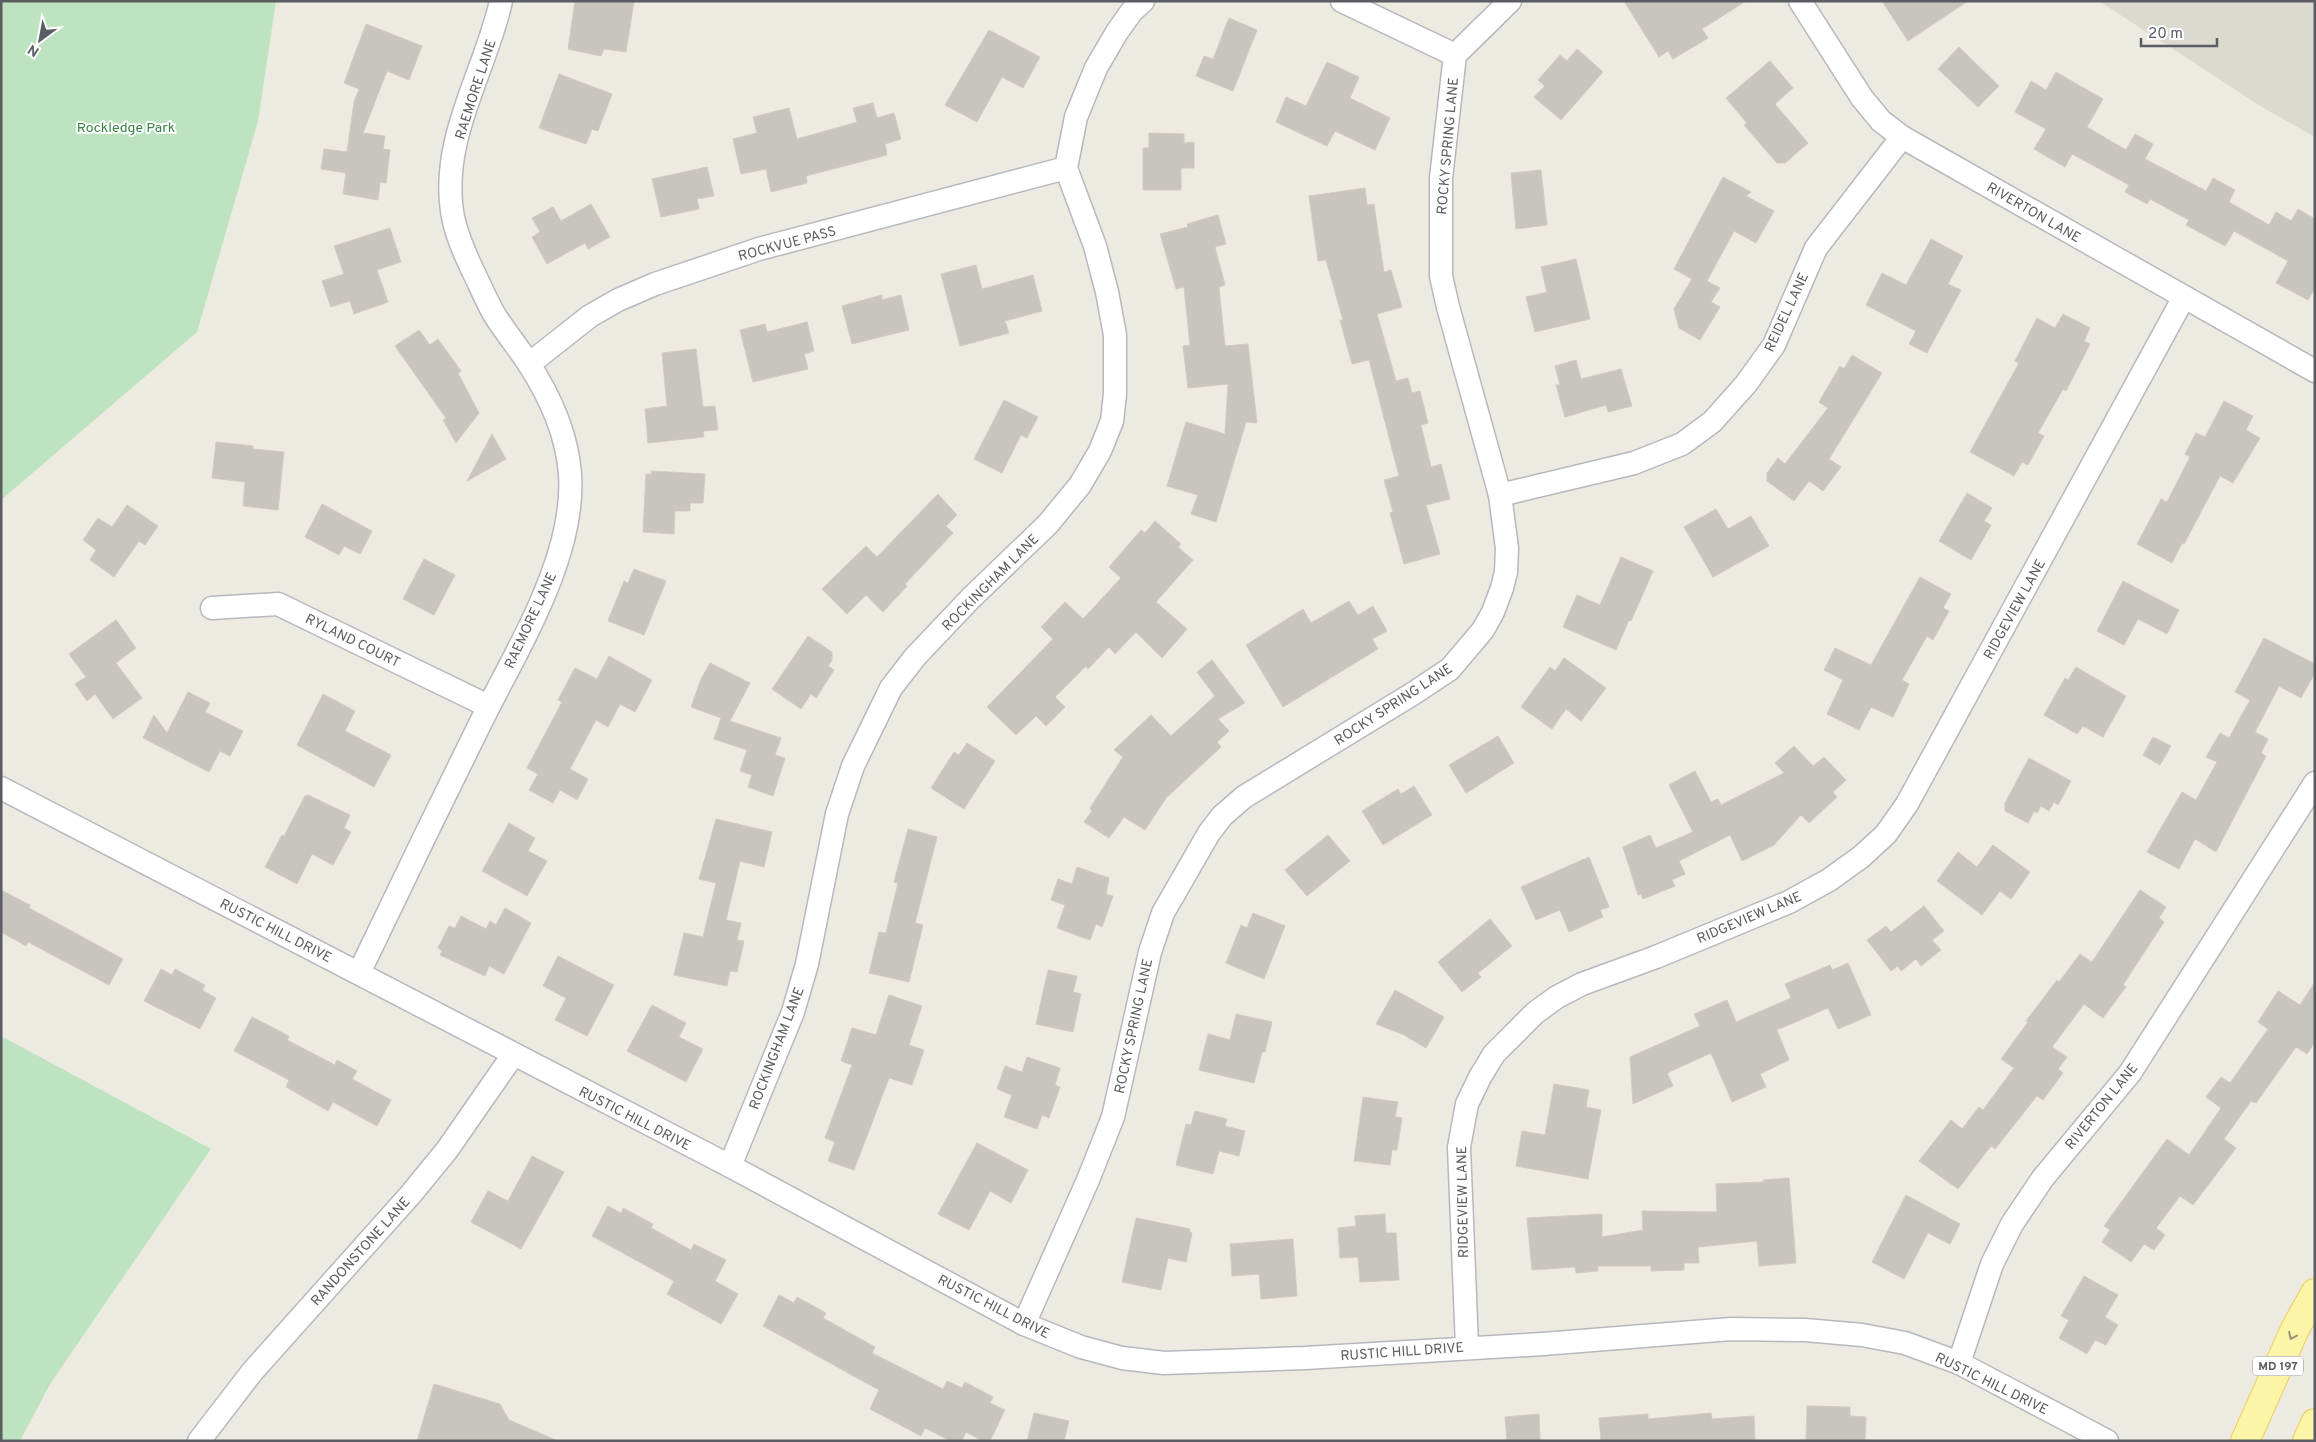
<svg xmlns="http://www.w3.org/2000/svg" width="2316" height="1442" font-family="Overpass,sans-serif">
  <style>
    .education { fill: #dcd9cf }
    .green { fill: #bee3c0 }
    .building { fill: #c8c4be; stroke: #d0ccc0 }
    .lines { fill: none; stroke-linecap: round; stroke-linejoin: round }
    .minor-casing { stroke: #b7b8bd; stroke-width: 25 }
    .primary-casing { stroke: #eccd5a; stroke-width: 30 }
    .minor { stroke: #fff; stroke-width: 22 }
    .primary { stroke: #fcf4a6; stroke-width: 28 }
    .oneway { stroke: #93927a }
    .labels { text-anchor: middle; stroke-width: 4; stroke-linejoin: round; paint-order: stroke }
    .shield { fill: #fff; stroke: #8c8e91; stroke-width: 1 }
    .shield-label { font-size: 12px; font-weight: bold; fill: #5a5d62 }
    .street-label { font-size: 14px; fill: #5a5d62; stroke: #fff }
    .park-label { font-size: 14px; fill: #378340; stroke: #fff }
  </style>
  <rect width="100%" height="100%" fill="#eceae1"/>
  <polygon class="education" points="2099,1 2315,1 2315,137 2262,107"/>
  <g class="green">
    <polygon points="1,1 276,1 258,121 197,332 1,500"/>
    <polygon points="1,1036 211,1149 50,1384 20,1441 1,1441"/>
  </g>
  <g class="building">
    <polygon points="575,1 634,1 626,52 604,49 601,56 568,49"/>
    <polygon points="1624,1 1746,1 1702,29 1708,38 1673,59 1668,51 1659,57"/>
    <polygon points="1882,1 1968,1 1908,41"/>
    <polygon points="1229,18 1257,30 1233,91 1196,76 1204,56 1213,59"/>
    <polygon points="366,24 422,46 409,80 387,71 363,133 385,136 383,149 390,150 386,183 380,182 378,200 343,194 346,173 321,169 324,149 347,152 354,102 359,89 344,83"/>
    <polygon points="989,30 1040,57 1023,88 1002,77 977,122 945,105"/>
    <polygon points="1959,47 1999,86 1978,107 1938,69"/>
    <polygon points="1577,49 1603,72 1561,120 1534,97 1545,86 1538,80 1560,55 1567,61"/>
    <polygon points="1770,61 1793,88 1775,104 1808,143 1785,163 1777,163 1744,125 1747,123 1726,98"/>
    <polygon points="1327,62 1359,77 1350,98 1390,118 1375,150 1335,131 1327,146 1276,122 1286,97 1306,106"/>
    <polygon points="2056,72 2103,99 2087,127 2126,150 2135,134 2153,144 2145,159 2206,191 2213,178 2235,190 2229,202 2269,225 2276,212 2291,221 2298,209 2315,219 2315,288 2308,300 2276,283 2288,261 2234,231 2225,246 2186,225 2189,220 2150,199 2147,204 2125,192 2129,185 2072,154 2065,167 2034,149 2046,129 2015,112 2031,81 2046,90"/>
    <polygon points="559,74 612,94 598,131 592,129 586,144 539,128"/>
    <polygon points="873,103 877,118 894,113 901,139 885,144 887,155 806,176 807,183 771,192 766,169 741,174 733,139 757,133 753,117 789,108 797,139 857,122 853,108"/>
    <polygon points="1149,133 1184,134 1184,143 1194,142 1194,168 1181,168 1181,190 1143,190 1143,148 1149,148"/>
    <polygon points="707,167 714,196 697,199 699,209 661,217 652,179"/>
    <polygon points="1541,170 1547,225 1516,229 1511,173"/>
    <polygon points="1723,177 1751,192 1746,196 1774,211 1756,243 1734,231 1707,281 1720,288 1711,302 1720,307 1700,340 1679,328 1674,309 1692,279 1674,269"/>
    <polygon points="1365,188 1367,205 1374,204 1384,272 1391,270 1402,307 1377,314 1396,381 1408,378 1412,393 1420,391 1428,423 1421,425 1431,467 1441,464 1450,499 1426,505 1440,554 1404,564 1390,513 1393,512 1384,480 1399,476 1369,360 1352,364 1340,320 1343,320 1326,260 1318,261 1309,196"/>
    <polygon points="591,204 610,237 588,249 585,243 547,264 532,237 540,232 532,218 553,207 561,221"/>
    <polygon points="1218,215 1226,244 1215,247 1225,285 1219,287 1225,346 1248,344 1257,423 1246,422 1216,522 1191,514 1198,495 1167,486 1186,422 1225,434 1228,384 1188,388 1183,346 1190,345 1184,287 1176,289 1160,234 1188,227 1187,224"/>
    <polygon points="390,228 401,262 377,270 388,302 354,314 350,301 331,307 322,281 344,274 334,246"/>
    <polygon points="1931,239 1963,256 1948,284 1961,290 1927,353 1909,344 1916,331 1866,305 1882,273 1906,285"/>
    <polygon points="1576,259 1590,319 1535,332 1526,297 1547,292 1541,267"/>
    <polygon points="976,265 982,289 1033,275 1042,311 1005,321 1009,333 960,346 941,274"/>
    <polygon points="882,295 882,300 901,295 909,330 852,344 842,306"/>
    <polygon points="2063,314 2090,328 2084,341 2090,344 2066,391 2063,389 2038,433 2044,436 2028,465 2022,462 2014,476 1970,452 2019,363 2015,361 2037,318 2055,328"/>
    <polygon points="807,322 814,351 804,354 808,369 753,382 740,330 765,324 767,332"/>
    <polygon points="419,330 430,345 438,339 461,371 458,373 479,413 456,443 443,420 446,418 395,346"/>
    <polygon points="696,349 703,407 715,406 718,430 703,431 704,437 648,443 645,409 667,406 662,353"/>
    <polygon points="1852,355 1882,373 1829,459 1841,467 1823,491 1809,481 1794,501 1767,481 1767,473 1778,458 1785,464 1828,408 1819,402 1840,366 1844,369"/>
    <polygon points="1576,360 1581,379 1621,369 1632,406 1608,412 1606,405 1565,417 1556,385 1560,385 1555,366"/>
    <polygon points="1004,400 1038,417 1027,438 1021,435 1002,473 974,459"/>
    <polygon points="2224,401 2253,416 2246,430 2260,438 2233,483 2220,476 2184,544 2182,543 2172,563 2137,544 2161,499 2167,502 2190,457 2185,454 2196,433 2205,437"/>
    <polygon points="492,434 506,459 467,481"/>
    <polygon points="216,442 253,446 253,449 284,452 278,510 243,506 245,482 212,478"/>
    <polygon points="651,471 705,474 703,503 690,503 690,511 675,511 674,534 643,532 646,474 652,474"/>
    <polygon points="1967,493 1992,508 1984,521 1991,525 1971,560 1939,541"/>
    <polygon points="938,494 957,515 946,526 953,533 905,584 907,586 883,612 866,595 847,614 822,589 866,546 877,557"/>
    <polygon points="322,504 372,531 360,554 344,546 339,555 305,537"/>
    <polygon points="127,505 158,526 145,545 139,541 114,577 90,560 96,550 83,540 98,518 112,527"/>
    <polygon points="1716,509 1728,529 1751,516 1769,546 1713,577 1684,527"/>
    <polygon points="1155,521 1181,544 1178,547 1193,560 1156,602 1187,629 1162,658 1136,632 1115,654 1109,647 1088,669 1086,666 1055,697 1065,707 1046,726 1036,716 1016,735 987,707 1053,639 1041,627 1065,602 1083,619 1121,578 1109,567 1141,530 1145,533"/>
    <polygon points="1621,557 1653,571 1631,621 1629,620 1616,650 1563,627 1577,595 1600,605"/>
    <polygon points="424,559 455,575 434,615 403,599"/>
    <polygon points="634,569 666,581 644,635 608,621 624,581 628,583"/>
    <polygon points="1920,577 1951,594 1943,608 1949,611 1933,640 1927,636 1902,680 1909,684 1893,717 1871,707 1859,730 1827,714 1843,680 1824,670 1835,648 1871,665"/>
    <polygon points="2123,581 2179,610 2167,634 2138,619 2124,645 2097,631"/>
    <polygon points="1349,601 1358,615 1373,606 1387,631 1372,639 1378,649 1283,707 1246,645 1303,609 1311,623"/>
    <polygon points="116,620 136,648 116,663 142,698 113,719 95,694 87,701 75,684 86,677 69,654"/>
    <polygon points="808,636 832,652 832,660 828,666 834,670 816,698 811,694 801,709 772,689"/>
    <polygon points="2264,638 2315,664 2315,673 2301,698 2279,686 2255,732 2268,739 2261,753 2266,756 2216,852 2195,839 2179,869 2147,852 2182,792 2196,800 2217,762 2206,757 2220,733 2229,738 2250,700 2235,692"/>
    <polygon points="609,656 652,680 635,712 620,704 608,727 596,720 570,769 588,779 577,800 560,790 553,803 529,790 538,774 527,768 562,702 558,700 575,668 597,679"/>
    <polygon points="1564,658 1606,688 1581,721 1566,709 1552,729 1521,707 1550,667 1555,671"/>
    <polygon points="1212,660 1245,703 1218,719 1229,731 1217,742 1221,747 1166,798 1145,830 1124,817 1109,838 1084,822 1092,811 1090,808 1123,757 1114,750 1151,715 1171,736 1215,696 1197,672"/>
    <polygon points="710,663 750,683 730,721 781,738 775,755 785,758 773,796 748,787 752,775 740,771 747,750 714,739 721,718 691,707 701,679"/>
    <polygon points="2076,667 2126,696 2103,737 2083,726 2077,734 2044,715 2065,678 2068,680"/>
    <polygon points="188,692 210,703 205,712 243,731 230,756 220,751 209,772 143,738 154,715 167,733"/>
    <polygon points="323,694 355,711 345,731 391,755 374,787 297,745"/>
    <polygon points="1498,736 1514,763 1466,793 1449,765"/>
    <polygon points="2153,737 2171,746 2160,765 2143,755"/>
    <polygon points="967,743 995,761 964,809 931,788 954,752 959,755"/>
    <polygon points="1794,746 1813,766 1824,757 1846,780 1833,792 1837,797 1809,823 1801,815 1774,845 1742,861 1730,835 1679,861 1685,874 1672,880 1675,886 1643,899 1641,894 1638,895 1623,847 1650,835 1656,848 1693,832 1669,785 1695,771 1711,802 1718,799 1721,805 1784,773 1775,763"/>
    <polygon points="2029,758 2071,781 2058,805 2054,802 2049,811 2041,806 2037,813 2034,811 2028,823 2005,811 2005,803"/>
    <polygon points="1414,786 1432,815 1383,845 1362,811 1398,789 1401,794"/>
    <polygon points="308,795 350,815 344,828 351,832 333,865 312,854 297,884 265,867 282,835 284,836 305,796"/>
    <polygon points="716,819 772,832 764,867 740,861 726,920 741,923 737,940 744,941 737,972 730,971 727,986 674,975 684,933 703,937 716,883 699,879"/>
    <polygon points="509,823 535,838 528,851 547,861 527,896 482,871"/>
    <polygon points="908,829 937,837 915,923 923,925 909,982 869,973 879,932 886,933 898,883 894,882"/>
    <polygon points="1328,835 1350,861 1307,896 1285,870"/>
    <polygon points="1993,845 2030,872 2011,899 2000,891 1982,915 1937,881 1958,852 1977,867"/>
    <polygon points="1589,857 1609,907 1600,910 1603,917 1569,932 1560,910 1536,920 1521,887"/>
    <polygon points="1077,867 1109,878 1106,894 1113,896 1102,927 1096,924 1090,940 1057,928 1065,905 1051,900 1058,879 1072,884"/>
    <polygon points="1,890 30,905 29,908 123,959 109,985 28,942 26,946 1,932"/>
    <polygon points="2140,890 2166,907 2159,918 2164,922 2123,985 2126,987 2103,1018 2084,1004 2052,1047 2067,1057 2058,1069 2063,1073 2043,1100 2037,1096 1995,1149 1991,1146 1958,1189 1919,1161 1951,1120 1962,1129 1979,1107 1983,1110 2014,1068 2001,1059 2028,1022 2026,1021 2057,980 2059,982 2080,954 2092,962"/>
    <polygon points="1924,906 1944,931 1932,940 1941,950 1921,966 1916,959 1901,971 1898,966 1891,971 1867,940 1886,926 1891,932"/>
    <polygon points="505,908 531,923 504,974 489,966 485,976 440,955 442,951 438,948 449,926 455,928 461,916 486,929 490,921 496,925"/>
    <polygon points="1253,913 1285,926 1264,979 1226,963 1241,925 1247,928"/>
    <polygon points="1490,919 1512,946 1478,973 1481,977 1462,992 1438,962"/>
    <polygon points="558,956 614,985 587,1036 555,1020 566,998 543,986"/>
    <polygon points="1848,963 1871,1015 1838,1029 1828,1008 1777,1030 1789,1060 1760,1074 1766,1087 1732,1102 1711,1053 1667,1073 1673,1086 1633,1104 1630,1057 1700,1026 1694,1014 1727,1000 1736,1022 1791,998 1785,984 1830,965 1832,970"/>
    <polygon points="161,969 172,975 175,969 205,985 202,990 216,998 200,1029 144,1001"/>
    <polygon points="1048,970 1077,976 1073,992 1081,994 1073,1032 1036,1024"/>
    <polygon points="2315,982 2315,1042 2307,1054 2296,1047 2256,1103 2251,1101 2224,1139 2236,1148 2193,1205 2180,1196 2156,1228 2165,1235 2154,1250 2144,1244 2131,1262 2102,1242 2110,1230 2104,1226 2167,1139 2189,1155 2221,1108 2206,1097 2221,1077 2230,1083 2268,1029 2258,1022 2278,991 2300,1005"/>
    <polygon points="1395,990 1444,1017 1426,1048 1404,1035 1376,1024"/>
    <polygon points="889,995 922,1006 909,1045 924,1050 912,1085 889,1078 854,1170 828,1161 835,1142 825,1138 852,1065 841,1061 852,1028 876,1035"/>
    <polygon points="652,1005 686,1023 679,1037 703,1049 686,1082 627,1051"/>
    <polygon points="1236,1014 1272,1022 1265,1052 1262,1052 1254,1083 1199,1070 1208,1034 1230,1040"/>
    <polygon points="252,1017 289,1036 287,1040 335,1065 337,1060 357,1071 352,1079 391,1100 377,1126 333,1102 328,1111 286,1087 289,1080 234,1051"/>
    <polygon points="1027,1057 1060,1068 1055,1085 1060,1087 1049,1118 1042,1115 1037,1129 1004,1117 1012,1095 997,1089 1005,1066 1022,1072"/>
    <polygon points="1554,1084 1589,1090 1586,1107 1601,1110 1588,1179 1516,1166 1522,1131 1545,1135"/>
    <polygon points="1363,1097 1398,1102 1395,1117 1402,1118 1397,1150 1392,1150 1390,1165 1354,1161"/>
    <polygon points="1195,1111 1227,1119 1225,1126 1245,1131 1239,1156 1219,1151 1213,1174 1176,1165 1186,1124 1191,1125"/>
    <polygon points="977,1143 1028,1170 1011,1203 990,1191 969,1230 938,1214"/>
    <polygon points="532,1156 564,1172 521,1249 471,1222 488,1191 508,1201"/>
    <polygon points="1789,1178 1796,1263 1759,1266 1757,1241 1698,1247 1699,1263 1684,1263 1684,1270 1651,1271 1651,1266 1598,1266 1598,1271 1576,1273 1575,1267 1532,1270 1527,1218 1602,1214 1602,1237 1643,1230 1642,1211 1717,1212 1716,1184 1764,1182 1763,1180"/>
    <polygon points="1906,1195 1960,1224 1950,1244 1928,1233 1904,1279 1872,1262"/>
    <polygon points="608,1206 621,1213 623,1208 653,1224 651,1228 691,1250 694,1244 726,1260 715,1281 738,1294 721,1324 667,1294 674,1281 592,1236"/>
    <polygon points="1385,1214 1386,1233 1396,1233 1399,1280 1360,1282 1358,1257 1340,1258 1338,1228 1356,1226 1355,1216"/>
    <polygon points="1136,1218 1190,1229 1189,1232 1192,1233 1186,1262 1168,1258 1161,1290 1122,1282"/>
    <polygon points="1293,1239 1297,1296 1261,1299 1259,1274 1232,1276 1230,1244"/>
    <polygon points="2084,1276 2118,1295 2105,1317 2118,1325 2106,1345 2095,1340 2087,1354 2059,1338 2069,1320 2061,1316"/>
    <polygon points="779,1295 794,1303 797,1297 826,1313 823,1318 875,1347 872,1353 943,1389 947,1381 962,1388 965,1382 993,1397 990,1403 1005,1410 990,1441 983,1441 966,1432 962,1441 951,1441 925,1428 921,1436 870,1409 879,1390 763,1326"/>
    <polygon points="434,1384 500,1404 509,1420 558,1441 417,1441"/>
    <polygon points="1807,1406 1850,1407 1850,1416 1866,1417 1865,1441 1806,1441"/>
    <polygon points="1034,1413 1069,1421 1064,1441 1027,1441"/>
    <polygon points="1711,1413 1712,1419 1754,1416 1755,1441 1601,1441 1599,1418 1648,1414 1648,1419"/>
    <polygon points="1539,1414 1540,1441 1507,1441 1505,1417"/>
  </g>
  <g class="lines">
    <g class="minor-casing">
      <g id="minor">
        <polyline points="1342,1 1455,55"/>
        <polyline points="1800,1 1862,98 1881,121 1902,137 2315,371"/>
        <polyline points="529,364 590,316 618,300 655,284 759,249 1066,168"/>
        <polyline points="1500,495 1634,463 1682,444 1712,422 1746,384 1774,345 1816,248 1902,137"/>
        <polyline points="212,608 278,604 488,706"/>
        <polyline points="1,788 730,1166 1024,1324 1081,1347 1122,1358 1164,1363 1305,1358 1543,1344 1731,1329 1805,1330 1862,1335 1905,1343 1959,1363 2107,1441"/>
        <path d="M359,973C398,891 437,811 477,730C513,655 576,560 570,474C567,433 550,396 527,361C516,345 504,330 494,314C486,300 480,285 473,271C464,252 455,232 452,211C441,137 486,70 501,1"/>
        <polyline points="730,1166 793,1012 807,964 837,814 853,766 891,688 915,657 971,598 1048,524 1080,485 1100,451 1112,421 1115,394 1115,335 1107,292 1095,246 1066,168 1076,117 1096,68 1117,32 1132,11 1143,1"/>
        <polyline points="1024,1324 1088,1180 1113,1117 1150,952 1163,913 1209,833 1222,816 1244,797 1414,693 1450,669 1483,630 1493,612 1502,588 1506,572 1507,548 1500,495 1448,307 1441,276 1441,178 1455,55 1510,1"/>
        <polyline points="1467,1347 1459,1147 1467,1104 1480,1077 1494,1054 1535,1013 1557,997 1582,984 1656,957 1789,902 1829,880 1861,857 1886,834 1907,804 2184,297"/>
        <polyline points="1959,1363 1992,1264 2012,1224 2043,1178 2130,1073 2315,783"/>
        <polyline points="199,1441 252,1372 411,1194 447,1150 513,1055"/>
      </g>
    </g>
    <g class="primary-casing">
      <g id="primary">
        <polyline points="2245,1441 2295,1329 2315,1293"/>
        <polyline points="2307,1441 2315,1423"/>
      </g>
    </g>
    <use href="#minor" class="minor"/>
    <use href="#primary" class="primary"/>
  </g>
  <defs><path id="oneway-chevron" d="M-2-3.5L2.5 0L-2 3.5" fill="none" stroke-width="1.6" stroke-linecap="round" stroke-linejoin="round" transform="scale(1.25)"/></defs>
  <use class="oneway" href="#oneway-chevron" transform="translate(2292 1336) rotate(115)"/>
  <g class="labels">
    <rect class="shield" x="2253" y="1356.5" width="50" height="19" rx="4"/>
    <g class="shield-label">
      <text x="2278" y="1370">MD 197</text>
    </g>
    <g class="street-label">
      <text transform="translate(475 89) rotate(-72)" y="5">RAEMORE LANE</text>
      <text transform="translate(1447 146) rotate(-85)" y="5">ROCKY SPRING LANE</text>
      <text transform="translate(2034 212) rotate(30)" y="5">RIVERTON LANE</text>
      <text transform="translate(787 243) rotate(-15)" y="5">ROCKVUE PASS</text>
      <text transform="translate(1786 312) rotate(-65)" y="5">REIDEL LANE</text>
      <text transform="translate(990 582) rotate(-45)" y="5">ROCKINGHAM LANE</text>
      <text transform="translate(2014 609) rotate(-61)" y="5">RIDGEVIEW LANE</text>
      <text transform="translate(530 620) rotate(-65)" y="5">RAEMORE LANE</text>
      <text transform="translate(353 640) rotate(26)" y="5">RYLAND COURT</text>
      <text transform="translate(1393 704) rotate(-33)" y="5">ROCKY SPRING LANE</text>
      <text transform="translate(1749 917) rotate(-23)" y="5">RIDGEVIEW LANE</text>
      <text transform="translate(276 930) rotate(27)" y="5">RUSTIC HILL DRIVE</text>
      <text transform="translate(1133 1026) rotate(-78)" y="5">ROCKY SPRING LANE</text>
      <text transform="translate(776 1048) rotate(-69)" y="5">ROCKINGHAM LANE</text>
      <text transform="translate(2101 1106) rotate(-51)" y="5">RIVERTON LANE</text>
      <text transform="translate(635 1118) rotate(27)" y="5">RUSTIC HILL DRIVE</text>
      <text transform="translate(1462 1202) rotate(-91)" y="5">RIDGEVIEW LANE</text>
      <text transform="translate(360 1251) rotate(-48)" y="5">RANDONSTONE LANE</text>
      <text transform="translate(994 1306) rotate(27)" y="5">RUSTIC HILL DRIVE</text>
      <text transform="translate(1402 1351) rotate(-4)" y="5">RUSTIC HILL DRIVE</text>
      <text transform="translate(1992 1383) rotate(26)" y="5">RUSTIC HILL DRIVE</text>
    </g>
    <g class="park-label">
      <text x="126" y="132">Rockledge Park</text>
    </g>
  </g>
  <rect width="2316" height="1442" fill="none" stroke="#5a5d62" stroke-width="5"/>
  <g transform="translate(40 40) rotate(212)" stroke="#ffffff" stroke-width="4" paint-order="stroke">
  <path d="M0-4L9 19L0 12L-9 19Z" fill="#5a5d62"/>
  <text y="-8" font-size="14" font-weight="bold" text-anchor="middle" fill="#5a5d62">N</text>
  </g>
  <path d="M2141 38v8h76v-8" fill="none" stroke="#5a5d62" stroke-width="2.5"/>
  <text x="2148" y="38" font-size="15" fill="#5a5d62" stroke="#ffffff" stroke-width="4" paint-order="stroke">20 m</text>
</svg>
